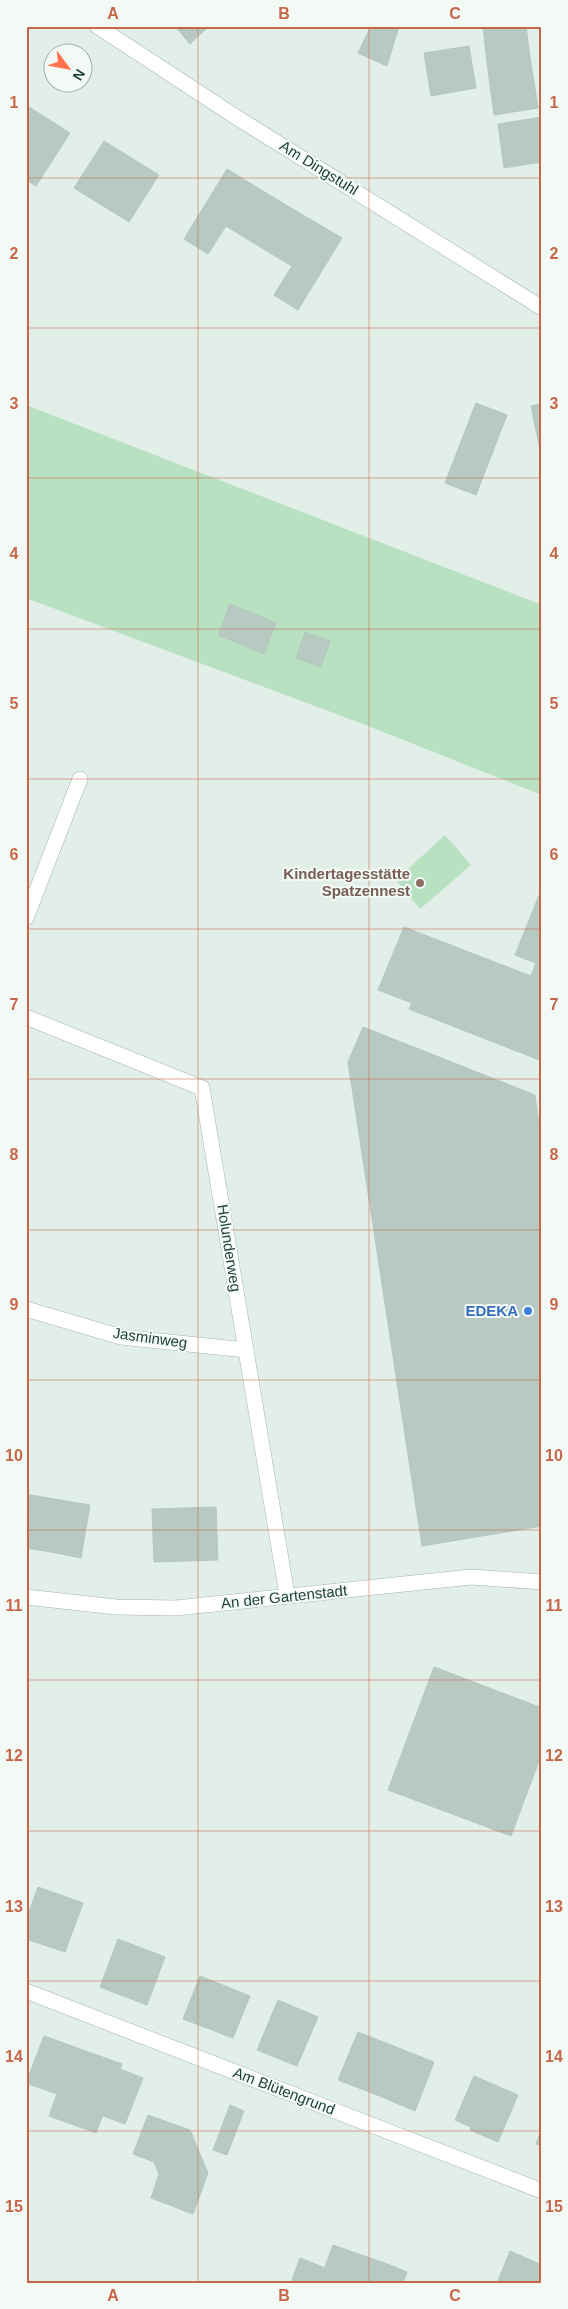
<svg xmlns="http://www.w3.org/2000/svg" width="568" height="2309" font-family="Helvetica,sans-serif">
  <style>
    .green { fill: #b8e1c2 }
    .building { fill: #b7c9c1; stroke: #b3c8bf }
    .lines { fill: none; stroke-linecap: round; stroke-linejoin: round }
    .minor-casing { stroke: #a4b7af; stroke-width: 16 }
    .minor { stroke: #fff; stroke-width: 15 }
    .grid { fill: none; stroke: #c76749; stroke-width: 1; stroke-opacity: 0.55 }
    .education-dot { fill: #8d6e63; stroke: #f3faf6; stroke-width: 2 }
    .shop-dot { fill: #3f7fe0; stroke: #f3faf6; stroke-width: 2 }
    .labels { text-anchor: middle; stroke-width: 4; stroke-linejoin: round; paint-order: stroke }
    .street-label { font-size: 15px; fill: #204137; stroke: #f3faf6 }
    .education-label { font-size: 15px; font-weight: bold; fill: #785e54; stroke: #f3faf6; text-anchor: end }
    .shop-label { font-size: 15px; font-weight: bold; fill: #366cbe; stroke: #f3faf6; text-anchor: end }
    .neatline { fill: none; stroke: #c76749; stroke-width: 2 }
    .grid-label { font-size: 16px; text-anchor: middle; font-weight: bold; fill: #c76749 }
  </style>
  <rect width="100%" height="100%" fill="#e2eee8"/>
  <g class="green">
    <polygon points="26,405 542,605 542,795 363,724 26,598"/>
    <polygon points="445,835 471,865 420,909 396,880"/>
  </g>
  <g class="building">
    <polygon points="175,26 209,26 190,44"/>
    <polygon points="384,26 399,26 387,66 358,53 370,28"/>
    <polygon points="483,26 526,26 530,57 487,63"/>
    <polygon points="469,46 476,88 431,96 424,53"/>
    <polygon points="530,57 538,108 494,115 487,63"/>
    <polygon points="26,105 70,133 36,186 26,180"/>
    <polygon points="542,117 542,162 504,168 498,124"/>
    <polygon points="104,141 159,175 129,222 74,188"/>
    <polygon points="227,169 291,208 265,250 226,226 208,254 184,239"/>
    <polygon points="291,208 342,238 298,310 274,295 292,266 265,250"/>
    <polygon points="476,403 507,415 476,495 445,483"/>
    <polygon points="542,404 542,459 531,406"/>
    <polygon points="230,604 262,617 250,648 218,635"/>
    <polygon points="262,617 276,623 264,654 250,648"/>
    <polygon points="305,632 330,641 321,667 296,658"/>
    <polygon points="542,888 542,1061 409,1009 412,1003 378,990 404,927 531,976 536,963 515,955"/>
    <polygon points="363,1027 535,1095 542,1147 542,1526 422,1546 348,1062"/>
    <polygon points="26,1494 31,1495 26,1521"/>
    <polygon points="31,1495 60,1500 51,1552 26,1548 26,1521"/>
    <polygon points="60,1500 90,1505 81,1558 51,1552"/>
    <polygon points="216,1507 218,1560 186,1561 184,1508"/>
    <polygon points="184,1508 186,1561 154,1562 152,1509"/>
    <polygon points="434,1667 542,1708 542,1753 511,1836 388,1790"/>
    <polygon points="38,1887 83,1903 65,1952 26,1939 26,1920"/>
    <polygon points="118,1939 165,1957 147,2005 100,1987"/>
    <polygon points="200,1976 250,1996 233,2038 183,2019"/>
    <polygon points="278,2000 318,2017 297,2066 257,2050"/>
    <polygon points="358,2032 396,2047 377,2095 338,2080"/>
    <polygon points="44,2036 122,2064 96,2133 49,2116 57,2094 26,2083"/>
    <polygon points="396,2047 434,2062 415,2111 377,2095"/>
    <polygon points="120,2069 143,2078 125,2124 103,2116"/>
    <polygon points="474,2076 518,2095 498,2142 470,2130 471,2127 455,2120"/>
    <polygon points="230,2105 244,2111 227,2155 213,2150"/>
    <polygon points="148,2115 190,2130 208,2173 193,2214 151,2198 159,2174 154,2162 133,2154"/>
    <polygon points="542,2128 542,2146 536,2144"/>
    <polygon points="333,2245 390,2265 384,2283 319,2283"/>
    <polygon points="510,2251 542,2265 542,2283 497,2283"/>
    <polygon points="300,2258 325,2268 319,2283 291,2283"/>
    <polygon points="390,2265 407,2272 403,2283 384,2283"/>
  </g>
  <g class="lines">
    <g class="minor-casing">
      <g id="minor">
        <polyline points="97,26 236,117 542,308"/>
        <polyline points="26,918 80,779"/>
        <polyline points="26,1017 202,1088 287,1595"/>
        <polyline points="26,1309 121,1337 246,1350"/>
        <polyline points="26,1597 116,1607 176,1608 471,1577 542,1582"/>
        <polyline points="26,1991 542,2191"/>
      </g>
    </g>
    <use href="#minor" class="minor"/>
  </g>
  <path class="grid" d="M198,26V2283M369,26V2283M26,178H542M26,328H542M26,478H542M26,629H542M26,779H542M26,929H542M26,1079H542M26,1230H542M26,1380H542M26,1530H542M26,1680H542M26,1831H542M26,1981H542M26,2131H542"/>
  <circle class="education-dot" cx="420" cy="883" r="5"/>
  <circle class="shop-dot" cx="528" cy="1311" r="5"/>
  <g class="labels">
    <g class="street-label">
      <text transform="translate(319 168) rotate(32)" y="5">Am Dingstuhl</text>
      <text transform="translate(229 1248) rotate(81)" y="5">Holunderweg</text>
      <text transform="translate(150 1338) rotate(8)" y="5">Jasminweg</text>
      <text transform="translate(284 1597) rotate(-6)" y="5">An der Gartenstadt</text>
      <text transform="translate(284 2091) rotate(21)" y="5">Am Blütengrund</text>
    </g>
    <g class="education-label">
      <text x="410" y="879">Kindertagesstätte<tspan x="410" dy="17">Spatzennest</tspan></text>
    </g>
    <g class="shop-label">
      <text x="518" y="1316">EDEKA</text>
    </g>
  </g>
  <rect width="568" height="2309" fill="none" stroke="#f3faf6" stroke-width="55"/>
  <g transform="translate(68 68) rotate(122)"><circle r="24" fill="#f3faf6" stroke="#9fb0aa"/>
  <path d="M0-4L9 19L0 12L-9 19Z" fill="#ff744f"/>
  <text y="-8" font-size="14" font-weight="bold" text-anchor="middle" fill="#204137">N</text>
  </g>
  <rect x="28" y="28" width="512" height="2254" class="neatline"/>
  <g class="grid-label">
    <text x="113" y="19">A</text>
    <text x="284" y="19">B</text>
    <text x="455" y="19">C</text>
    <text x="14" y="108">1</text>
    <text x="554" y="108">1</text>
    <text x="14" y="259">2</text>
    <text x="554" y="259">2</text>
    <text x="14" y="409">3</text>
    <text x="554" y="409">3</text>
    <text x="14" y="559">4</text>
    <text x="554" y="559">4</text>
    <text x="14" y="709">5</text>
    <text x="554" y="709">5</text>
    <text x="14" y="860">6</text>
    <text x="554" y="860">6</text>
    <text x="14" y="1010">7</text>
    <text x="554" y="1010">7</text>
    <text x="14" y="1160">8</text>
    <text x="554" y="1160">8</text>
    <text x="14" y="1310">9</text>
    <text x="554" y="1310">9</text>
    <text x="14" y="1461">10</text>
    <text x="554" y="1461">10</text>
    <text x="14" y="1611">11</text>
    <text x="554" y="1611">11</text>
    <text x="14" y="1761">12</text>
    <text x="554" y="1761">12</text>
    <text x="14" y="1912">13</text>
    <text x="554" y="1912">13</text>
    <text x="14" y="2062">14</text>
    <text x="554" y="2062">14</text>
    <text x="14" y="2212">15</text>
    <text x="554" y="2212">15</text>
    <text x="113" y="2301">A</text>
    <text x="284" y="2301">B</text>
    <text x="455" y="2301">C</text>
  </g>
</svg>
